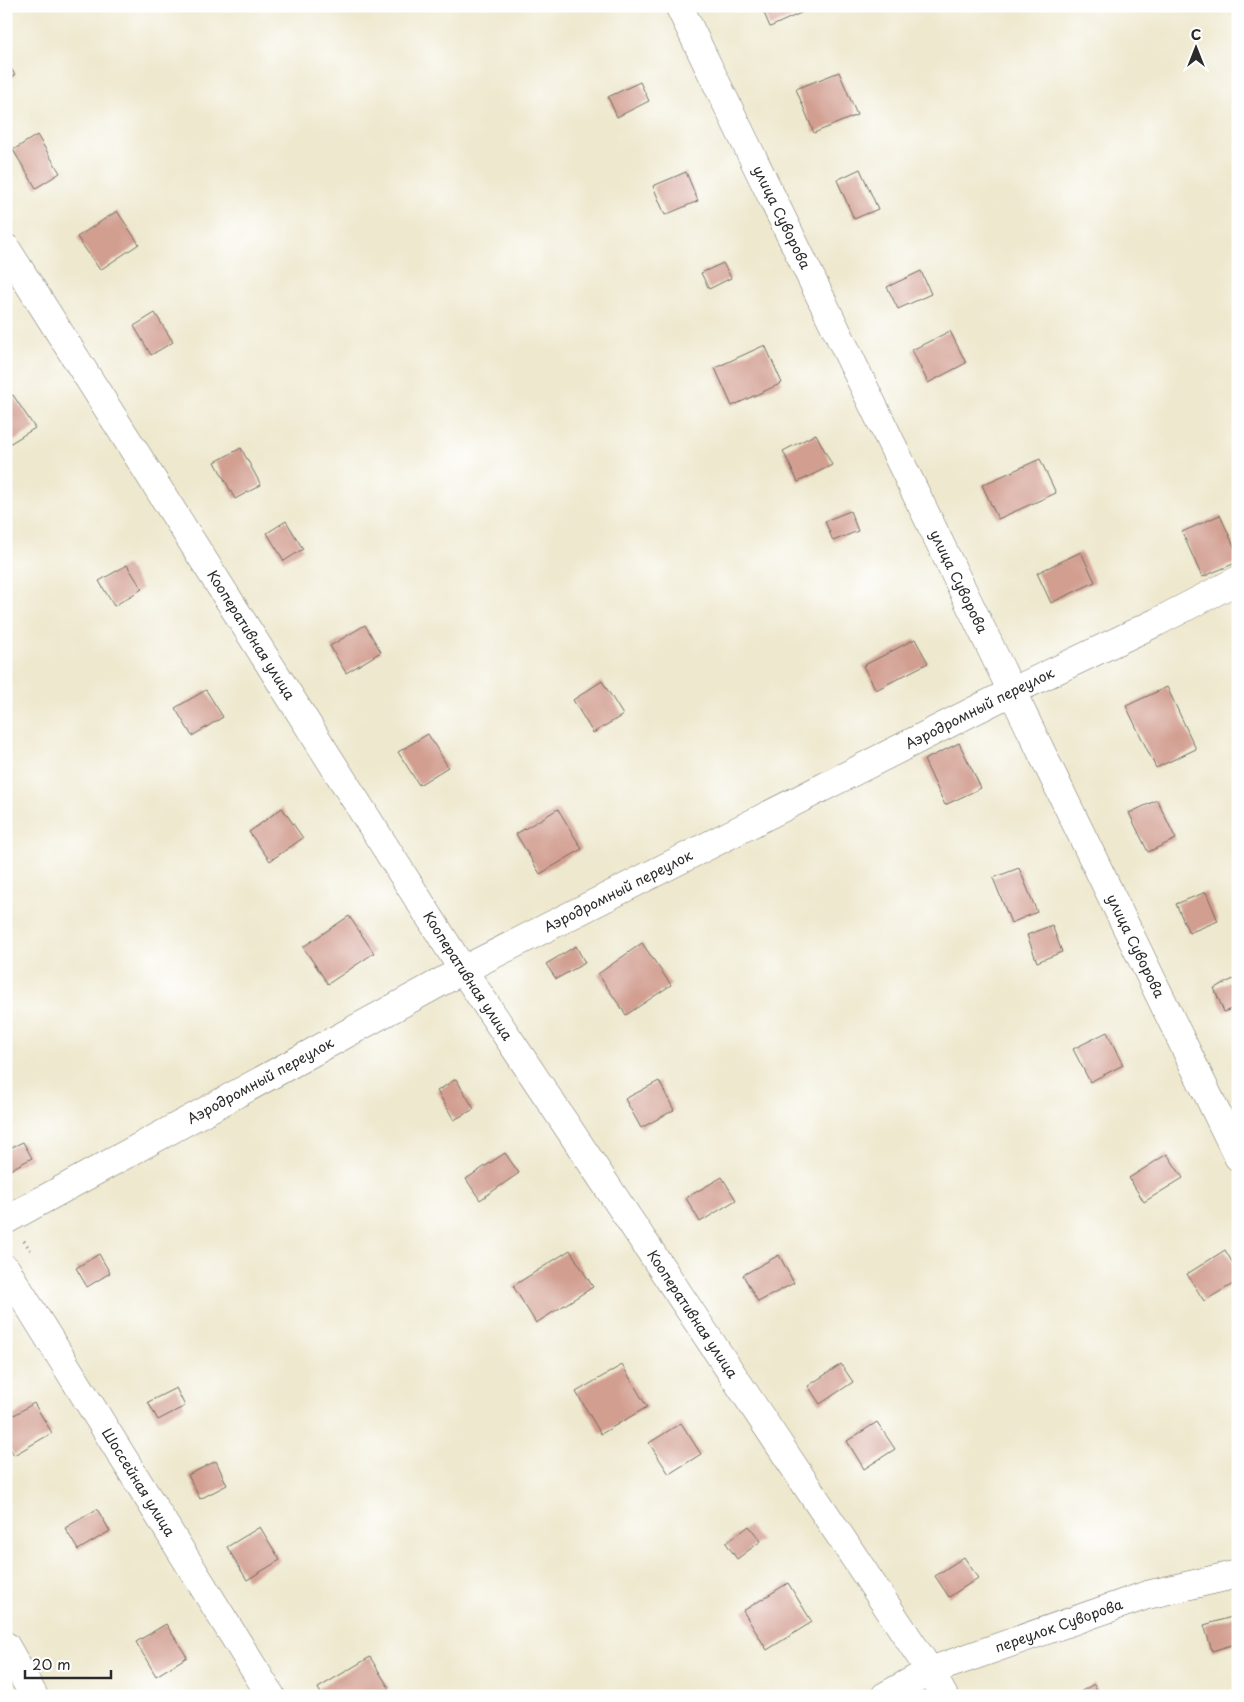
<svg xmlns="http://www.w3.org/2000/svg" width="1244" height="1702" font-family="'Playpen Sans',sans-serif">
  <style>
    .building { fill: #d29e90 }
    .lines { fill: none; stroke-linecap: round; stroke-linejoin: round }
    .minor-casing { stroke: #6f6d64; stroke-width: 29 }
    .secondary-casing { stroke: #6f6d64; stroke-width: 29 }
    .path { stroke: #6f6d64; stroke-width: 3; stroke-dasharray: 1 4; stroke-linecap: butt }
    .minor { stroke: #fff; stroke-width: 28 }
    .secondary { stroke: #fff; stroke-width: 28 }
    .labels { text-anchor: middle; stroke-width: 4.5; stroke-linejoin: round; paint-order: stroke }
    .street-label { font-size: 14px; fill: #2b2b2b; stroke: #fff }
  </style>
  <rect width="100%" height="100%" fill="#fff"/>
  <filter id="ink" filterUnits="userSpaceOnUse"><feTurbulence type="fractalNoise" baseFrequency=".02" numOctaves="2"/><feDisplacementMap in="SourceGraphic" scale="10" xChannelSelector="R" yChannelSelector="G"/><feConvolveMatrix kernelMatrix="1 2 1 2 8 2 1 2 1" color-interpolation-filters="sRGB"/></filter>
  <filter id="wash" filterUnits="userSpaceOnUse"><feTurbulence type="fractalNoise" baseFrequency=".0096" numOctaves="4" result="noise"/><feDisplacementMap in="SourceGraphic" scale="20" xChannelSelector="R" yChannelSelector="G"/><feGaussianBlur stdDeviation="1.12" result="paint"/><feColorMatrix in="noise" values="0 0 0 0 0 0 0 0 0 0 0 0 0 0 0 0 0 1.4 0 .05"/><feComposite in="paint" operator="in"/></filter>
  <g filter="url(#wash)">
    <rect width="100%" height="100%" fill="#eee8ce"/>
    <g id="blocks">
      <g class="building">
        <polygon points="761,6 801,6 803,12 770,27"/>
        <polygon points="6,60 15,75 6,81"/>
        <polygon points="839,72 857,115 814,133 796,89"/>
        <polygon points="640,82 649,101 617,117 608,97"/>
        <polygon points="37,135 60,173 36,188 13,150"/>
        <polygon points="860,169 878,209 854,219 837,180"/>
        <polygon points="686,172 698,201 665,215 653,186"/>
        <polygon points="117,211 139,244 100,270 77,237"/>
        <polygon points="723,263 731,278 709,289 701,273"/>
        <polygon points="921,271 931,294 898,309 887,287"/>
        <polygon points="155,313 173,342 151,355 134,326"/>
        <polygon points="950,331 966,363 928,383 912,350"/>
        <polygon points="765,345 782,383 732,406 715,368"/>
        <polygon points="13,395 35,428 6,446 6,399"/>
        <polygon points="816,434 832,465 798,482 783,451"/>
        <polygon points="241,448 261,485 235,499 215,462"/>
        <polygon points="1040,459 1056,493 998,519 982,485"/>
        <polygon points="850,511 858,531 833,541 825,521"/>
        <polygon points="1220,515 1238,555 1238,562 1202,577 1182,532"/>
        <polygon points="286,521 303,549 284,561 267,533"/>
        <polygon points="1081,552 1095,582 1051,603 1037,573"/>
        <polygon points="127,565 142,589 114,606 99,581"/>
        <polygon points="365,625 381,652 346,673 330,646"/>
        <polygon points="915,639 928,663 876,690 863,666"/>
        <polygon points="602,681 623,715 593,733 573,700"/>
        <polygon points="1167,687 1196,749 1156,768 1126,706"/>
        <polygon points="206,690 223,717 192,736 175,708"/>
        <polygon points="428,734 448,767 419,785 398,752"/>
        <polygon points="959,743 981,788 945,805 924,760"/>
        <polygon points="1157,800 1176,839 1148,852 1129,813"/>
        <polygon points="282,808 303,838 270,861 249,832"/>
        <polygon points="558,809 582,849 540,874 516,834"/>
        <polygon points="1019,868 1037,912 1011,923 993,878"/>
        <polygon points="1206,892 1218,921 1189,933 1176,904"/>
        <polygon points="349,916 374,953 328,984 303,947"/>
        <polygon points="1052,925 1062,952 1037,962 1027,935"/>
        <polygon points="642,943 671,985 626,1015 598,974"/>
        <polygon points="576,946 585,963 556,979 546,964"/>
        <polygon points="1238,977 1238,1006 1224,1012 1214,988"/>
        <polygon points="1107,1032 1123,1065 1090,1082 1073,1049"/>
        <polygon points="456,1079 474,1109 454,1120 437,1091"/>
        <polygon points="659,1081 674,1110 641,1128 625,1099"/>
        <polygon points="23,1142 32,1158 6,1172 6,1150"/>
        <polygon points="505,1153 519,1173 480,1200 466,1179"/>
        <polygon points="1167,1154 1183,1178 1144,1202 1129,1178"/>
        <polygon points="722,1177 736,1200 700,1222 686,1198"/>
        <polygon points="570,1250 593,1287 536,1323 513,1286"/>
        <polygon points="1225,1250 1238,1272 1238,1281 1204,1301 1187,1274"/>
        <polygon points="99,1254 110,1273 87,1287 76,1268"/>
        <polygon points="779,1255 794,1283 758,1302 743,1275"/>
        <polygon points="841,1364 853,1382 820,1404 808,1386"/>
        <polygon points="622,1365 647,1407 601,1434 576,1392"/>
        <polygon points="176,1388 185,1406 158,1420 148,1402"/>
        <polygon points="34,1403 52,1433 14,1455 6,1442 6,1420"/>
        <polygon points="877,1422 895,1449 864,1469 847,1441"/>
        <polygon points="681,1423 701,1454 669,1474 649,1443"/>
        <polygon points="216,1461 227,1485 200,1499 188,1475"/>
        <polygon points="97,1509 110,1531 78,1550 65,1528"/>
        <polygon points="749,1526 761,1541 737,1559 726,1543"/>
        <polygon points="260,1527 280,1560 247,1580 227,1547"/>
        <polygon points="964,1557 978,1578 949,1597 935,1576"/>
        <polygon points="788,1583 812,1622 767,1650 743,1611"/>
        <polygon points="1235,1616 1238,1623 1238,1643 1212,1651 1204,1625"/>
        <polygon points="166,1624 187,1657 156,1676 136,1642"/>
        <polygon points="370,1657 389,1688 377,1696 322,1696 318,1688"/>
        <polygon points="1094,1684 1100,1696 1073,1696"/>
      </g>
    </g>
  </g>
  <g filter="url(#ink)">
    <use href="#blocks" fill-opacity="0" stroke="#6f6d64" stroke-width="1"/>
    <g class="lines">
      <g class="minor-casing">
        <g id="minor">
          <path id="s1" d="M679,6L1238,1157"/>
          <path id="s2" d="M6,248L463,970L930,1671L944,1696"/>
          <path id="s3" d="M6,1220L463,970L1011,692L1157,622L1238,580"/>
          <polyline points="6,1646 34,1696"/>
          <path id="s4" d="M885,1696L930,1671L1147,1595L1238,1574"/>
        </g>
      </g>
      <g class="secondary-casing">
        <g id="secondary">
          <path id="s5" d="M6,1269L271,1696"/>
        </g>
      </g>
      <polyline class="path" points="24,1241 32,1252"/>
      <use href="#minor" class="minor"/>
      <use href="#secondary" class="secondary"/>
    </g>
  </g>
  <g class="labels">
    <g class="street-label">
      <text dy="5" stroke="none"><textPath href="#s1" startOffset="235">улица Суворова</textPath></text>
      <text dy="5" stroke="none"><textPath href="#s1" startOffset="640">улица Суворова</textPath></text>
      <text dy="5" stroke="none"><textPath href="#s2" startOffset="458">Кооперативная улица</textPath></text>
      <text dy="5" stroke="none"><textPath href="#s3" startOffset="1100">Аэродромный переулок</textPath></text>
      <text dy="5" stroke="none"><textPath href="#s3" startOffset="695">Аэродромный переулок</textPath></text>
      <text dy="5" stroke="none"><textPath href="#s1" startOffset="1045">улица Суворова</textPath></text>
      <text dy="5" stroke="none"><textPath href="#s2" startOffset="862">Кооперативная улица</textPath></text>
      <text dy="5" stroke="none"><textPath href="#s3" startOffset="290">Аэродромный переулок</textPath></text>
      <text dy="5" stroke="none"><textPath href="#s2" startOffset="1268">Кооперативная улица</textPath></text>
      <text dy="5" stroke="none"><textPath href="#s5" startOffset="251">Шоссейная улица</textPath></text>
      <text dy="5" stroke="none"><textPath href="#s4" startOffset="188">переулок Суворова</textPath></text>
    </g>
  </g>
  <rect width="1244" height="1702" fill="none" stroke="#fff" stroke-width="25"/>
  <g transform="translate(1196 48)" stroke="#ffffff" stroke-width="4" paint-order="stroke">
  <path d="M0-4L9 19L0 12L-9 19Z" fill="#2b2b2b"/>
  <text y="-8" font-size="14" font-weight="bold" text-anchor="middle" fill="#2b2b2b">С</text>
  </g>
  <path d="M25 1670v8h86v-8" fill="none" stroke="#2b2b2b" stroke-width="2.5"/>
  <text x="32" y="1670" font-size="15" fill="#2b2b2b" stroke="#ffffff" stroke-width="4" paint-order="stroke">20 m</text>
</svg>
